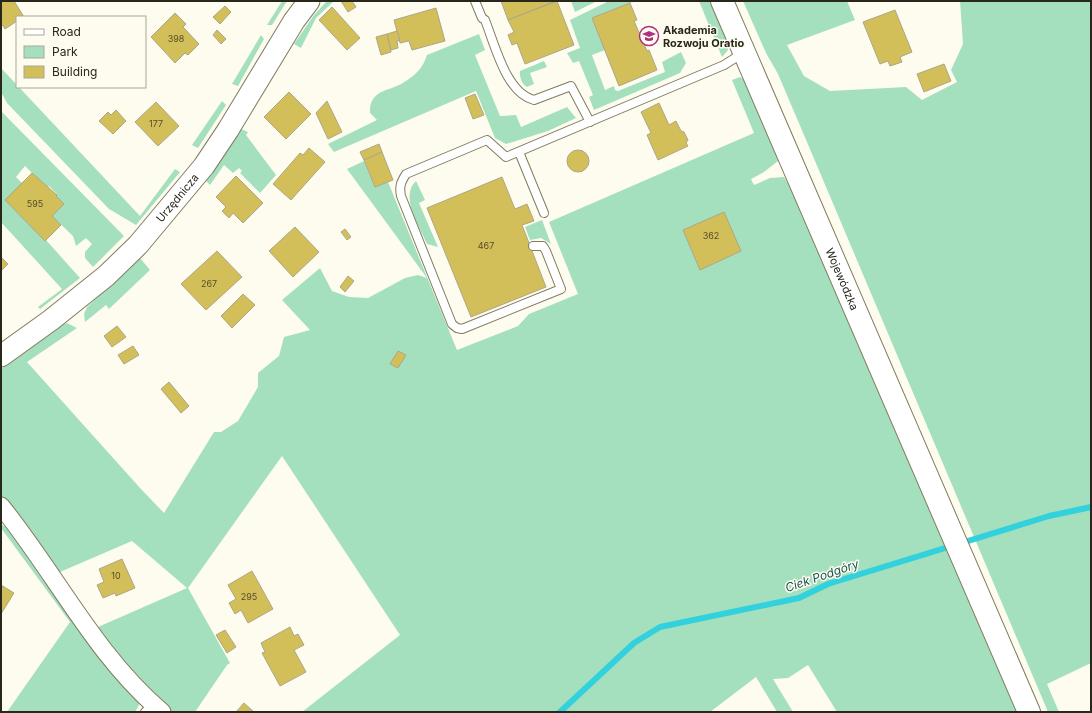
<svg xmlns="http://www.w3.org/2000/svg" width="1092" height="713" font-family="Inter,sans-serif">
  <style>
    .green { fill: #a5e0be }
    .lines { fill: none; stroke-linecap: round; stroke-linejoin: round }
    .stream { stroke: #33d1de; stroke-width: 6 }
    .building { fill: #d3bf59; stroke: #aca689 }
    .service-casing { stroke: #817c60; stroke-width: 10 }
    .minor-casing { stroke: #817c60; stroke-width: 19 }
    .tertiary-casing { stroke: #817c60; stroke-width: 23 }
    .secondary-casing { stroke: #817c60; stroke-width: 24 }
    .service { stroke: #fff; stroke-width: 8 }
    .minor { stroke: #fff; stroke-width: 17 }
    .tertiary { stroke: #fff; stroke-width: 21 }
    .secondary { stroke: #fff; stroke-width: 22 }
    .labels { text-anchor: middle; stroke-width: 3; stroke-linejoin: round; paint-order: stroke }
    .number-label { font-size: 9px; fill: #544d2b }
    .poi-label { font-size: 11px; font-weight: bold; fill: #29271c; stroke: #fefcef; text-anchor: start }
    .street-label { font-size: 11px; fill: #29271c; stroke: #fefcef }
    .water-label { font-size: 12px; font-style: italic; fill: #145459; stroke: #fefcef }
  </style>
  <rect width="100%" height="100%" fill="#fefcef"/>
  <g class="green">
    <polygon points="282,1 287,1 272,25 267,25"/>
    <polygon points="327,1 334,1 316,18 301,48 294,44 314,15"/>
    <polygon points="571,1 597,1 575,12"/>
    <polygon points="609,1 635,1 593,18 605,50 592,55 605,90 614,86 615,90 618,91 665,72 662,62 681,52 686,63 680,73 594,110 589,97 593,95 579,61 573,63 567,53 580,48 570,20"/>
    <polygon points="699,1 711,1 728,42 728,50 722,57"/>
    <polygon points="743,1 847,1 855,20 787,45 804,76 830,91 906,87 922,100 957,82 951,70 963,44 960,1 1091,1 1091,663 1047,684 1059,712 1048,712 818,168 778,74 766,53"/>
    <path d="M479,34L485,50L475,55L500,116L516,115L521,127L567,107L576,118L548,131L506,144L495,138L476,91L334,152L328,144L377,120L370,113C369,88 391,92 406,81C417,74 423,67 427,55Z"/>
    <polygon points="261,35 264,39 238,86 232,84"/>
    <path d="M544,61L547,67L530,73L534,84L527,87C522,85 519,76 520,71Z"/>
    <polygon points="1,68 140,216 175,169 180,172 136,225 109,209 7,103 1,92"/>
    <polygon points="740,77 745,80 777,157 778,161 764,172 751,179 754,185 770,178 784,177 795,195 1018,712 837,712 808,665 788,678 773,679 793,712 777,712 756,677 710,712 302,712 400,635 282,456 188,588 230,663 227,665 195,712 169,712 89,622 93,620 98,627 187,588 132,541 60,572 73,592 70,595 1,498 1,369 61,325 67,323 77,328 27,362 140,488 164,513 214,432 221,432 238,421 258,387 258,373 279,356 284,337 310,330 282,300 320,268 332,291 349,297 368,298 405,278 418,275 427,278 347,169 364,161 375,187 388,182 457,350 518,326 529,314 578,294 549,222 754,133 732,80"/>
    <polygon points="222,101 226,105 198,148 192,145"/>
    <polygon points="1,111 124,236 93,267 85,258 85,252 92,244 86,238 76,246 73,236 52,216 57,194 49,186 47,188 25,166 16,177 22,183 5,200 46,240 80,278 40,309 38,307 62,289 1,222"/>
    <polygon points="241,129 248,132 246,135 276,175 260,193 240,173 242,171 239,168 233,173 224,165 210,185 206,181"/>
    <path d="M416,181L425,200L419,203L438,247L427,244C420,227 399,197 416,181Z"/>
    <polygon points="542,220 551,244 541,238 530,240 525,227"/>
    <polygon points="140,258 150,270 109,309 106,305 85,322 84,314 87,307"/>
    <polygon points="1,524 7,528 138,699 140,703 135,712 7,712 70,622 1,528"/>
  </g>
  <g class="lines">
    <polyline class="stream" points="560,712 634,643 660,627 799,598 828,584 1049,516 1091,507"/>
  </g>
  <g class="building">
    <polygon points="1,1 14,1 24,17 17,17 17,21 5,29 1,23"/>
    <polygon points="341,1 352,1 356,7 348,12"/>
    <polygon points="501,1 556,1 508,20"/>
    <polygon points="557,1 574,45 525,64 517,43 512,45 508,35 514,32 508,20"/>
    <polygon points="630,3 637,20 634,21 647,51 649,50 657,70 619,86 592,18"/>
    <polygon points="225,6 231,12 220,24 213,17"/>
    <polygon points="332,7 360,38 347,50 319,20"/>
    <polygon points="436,8 445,41 412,50 409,41 400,43 394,20"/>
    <polygon points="895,10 912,52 900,57 902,62 890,66 888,61 880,64 863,22"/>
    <polygon points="175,13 186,24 183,27 199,44 188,55 185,53 175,63 151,37"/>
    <polygon points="217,30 226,39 221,44 213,35"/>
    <polygon points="397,31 400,40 397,41 398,48 391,50 387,34"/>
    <polygon points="387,34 391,52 381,55 376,37"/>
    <polygon points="944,64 951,81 924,92 917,74"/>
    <polygon points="289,92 311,114 286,139 264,117"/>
    <polygon points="475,94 484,115 473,119 465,98"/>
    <polygon points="327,101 342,132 328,139 316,113"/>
    <polygon points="156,102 179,126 158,146 135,122"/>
    <polygon points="659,103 669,125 676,121 681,131 684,132 688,140 686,143 688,146 658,160 647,135 651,133 641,112"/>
    <polygon points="116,110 126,121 113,134 99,121 108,112 111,115"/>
    <polygon points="379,144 382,152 364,160 360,152"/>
    <polygon points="309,148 325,162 291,200 273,184 300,153 303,155"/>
    <circle cx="578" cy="161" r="11"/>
    <polygon points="382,152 393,180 375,187 364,160"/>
    <polygon points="32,173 57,195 56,196 64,204 52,216 61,225 45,241 5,200"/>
    <polygon points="236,176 263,203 243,223 233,213 229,218 222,211 226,207 216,197"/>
    <polygon points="502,177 515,209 527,204 534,221 522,225 546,287 471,317 427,208"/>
    <polygon points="724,212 741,251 700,270 683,230"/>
    <polygon points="295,227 319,252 293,277 269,251"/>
    <polygon points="345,229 351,237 347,240 341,232"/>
    <polygon points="217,251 242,277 206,310 181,284"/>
    <polygon points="1,257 8,264 1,271"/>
    <polygon points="348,276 354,281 345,292 340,287"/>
    <polygon points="243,294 255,305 232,328 221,316"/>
    <polygon points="117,326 126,337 112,347 104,336"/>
    <polygon points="133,346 139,355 124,364 118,355"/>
    <polygon points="398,351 406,355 398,368 390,364"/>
    <polygon points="169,382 189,406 181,413 161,389"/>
    <polygon points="122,559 135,588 116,596 115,593 103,598 97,585 104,582 99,569"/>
    <polygon points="252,571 273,609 248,623 241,610 235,614 229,603 236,599 228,585"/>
    <polygon points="1,585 14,593 1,614"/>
    <polygon points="290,627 294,636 298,634 304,645 294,650 306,672 280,686 262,653 265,652 261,643"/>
    <polygon points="225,630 236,647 227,653 216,635"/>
    <polygon points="244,703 254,712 236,712"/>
  </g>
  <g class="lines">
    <g class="service-casing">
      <g id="service">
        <path d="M475,1L482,18L485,20C495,45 506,93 534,100L571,86L590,122"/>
        <polyline points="519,152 544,213"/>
        <path d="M533,246H543L546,251L561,289L462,329L457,328L452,324L401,196C399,186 401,182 406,174L487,140L506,157L724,65L743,53"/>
        <polyline points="145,712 153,704"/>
      </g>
    </g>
    <g class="minor-casing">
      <path id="minor" d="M1,506C56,574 95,655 162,712"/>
    </g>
    <g class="tertiary-casing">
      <g id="tertiary">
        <path id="s1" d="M1,356L51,320L106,276L138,245L204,166L228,130L294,21L309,1"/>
      </g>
    </g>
    <g class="secondary-casing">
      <g id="secondary">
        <path id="s2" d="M722,1L1029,712"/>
      </g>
    </g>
    <use href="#service" class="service"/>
    <use href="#minor" class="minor"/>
    <use href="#tertiary" class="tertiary"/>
    <use href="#secondary" class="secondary"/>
  </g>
  <defs>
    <g id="school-ring" transform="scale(1)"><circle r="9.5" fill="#fefcef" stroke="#ae307f" stroke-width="1.5"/><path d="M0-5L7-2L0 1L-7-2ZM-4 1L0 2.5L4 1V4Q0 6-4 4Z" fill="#ae307f"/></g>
  </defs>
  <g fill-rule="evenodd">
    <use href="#school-ring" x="649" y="36"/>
  </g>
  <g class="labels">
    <g class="number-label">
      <text x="176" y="42">398</text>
      <text x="156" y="127">177</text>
      <text x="35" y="207">595</text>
      <text x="711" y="239">362</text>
      <text x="486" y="249">467</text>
      <text x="209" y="287">267</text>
      <text x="116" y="579">10</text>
      <text x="249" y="600">295</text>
    </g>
    <g class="poi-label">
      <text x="663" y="34">Akademia<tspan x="663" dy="13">Rozwoju Oratio</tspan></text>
    </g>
    <g class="street-label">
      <text dy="4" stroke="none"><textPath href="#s1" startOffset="238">Urzędnicza</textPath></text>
      <text dy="4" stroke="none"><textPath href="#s2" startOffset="303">Wojewódzka</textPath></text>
    </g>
    <g class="water-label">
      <text transform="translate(822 576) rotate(-19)" y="4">Ciek Podgóry</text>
    </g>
  </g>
  <rect width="1092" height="713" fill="none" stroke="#29271c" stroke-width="4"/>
  <rect x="16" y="16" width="130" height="72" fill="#fefcef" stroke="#a9a79b"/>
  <rect x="24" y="29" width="20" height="6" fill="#ffffff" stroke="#a9a79b"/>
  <text x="52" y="36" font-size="12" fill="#29271c">Road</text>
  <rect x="24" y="46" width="20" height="12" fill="#a5e0be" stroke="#a9a79b"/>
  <text x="52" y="56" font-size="12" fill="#29271c">Park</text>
  <rect x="24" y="66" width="20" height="12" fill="#d3bf59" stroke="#a9a79b"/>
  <text x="52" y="76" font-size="12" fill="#29271c">Building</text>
</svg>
